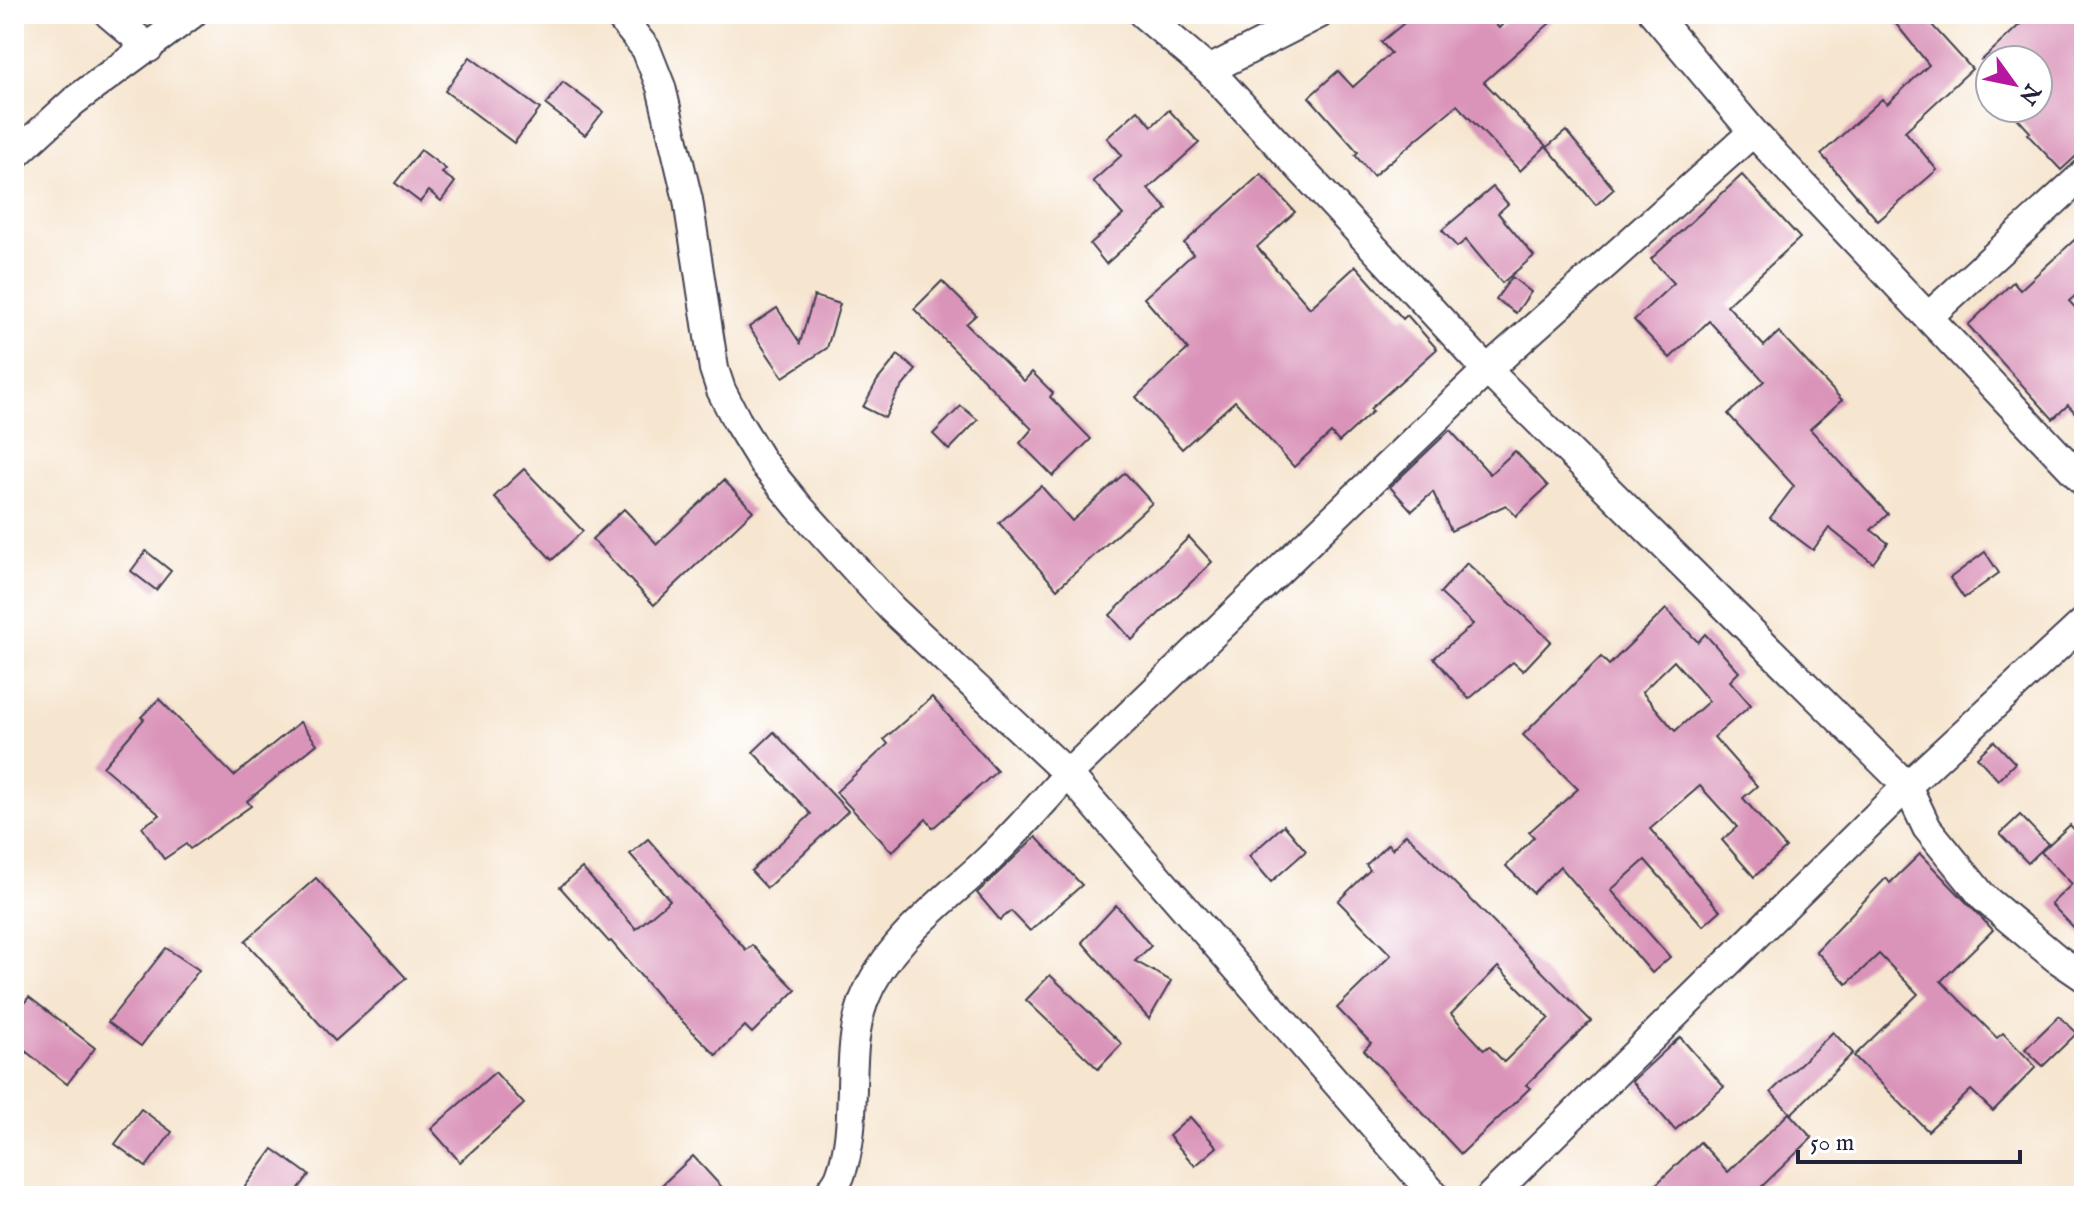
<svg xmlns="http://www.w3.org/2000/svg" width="2098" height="1210" font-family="'IM FELL English',serif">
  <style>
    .building { fill: #da94b9; fill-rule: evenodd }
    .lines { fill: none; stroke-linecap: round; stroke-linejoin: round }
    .street-casing { stroke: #423f51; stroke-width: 32 }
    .street { stroke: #fff; stroke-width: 28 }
  </style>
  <rect width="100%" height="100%" fill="#fff"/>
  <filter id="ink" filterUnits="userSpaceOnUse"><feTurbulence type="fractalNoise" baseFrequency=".0125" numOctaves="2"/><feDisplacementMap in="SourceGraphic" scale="16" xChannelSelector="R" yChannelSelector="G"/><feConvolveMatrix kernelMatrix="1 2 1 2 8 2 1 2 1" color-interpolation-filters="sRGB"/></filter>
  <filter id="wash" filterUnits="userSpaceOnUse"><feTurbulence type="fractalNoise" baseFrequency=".006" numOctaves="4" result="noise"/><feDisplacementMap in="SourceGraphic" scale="32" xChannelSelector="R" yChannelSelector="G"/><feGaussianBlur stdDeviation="1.8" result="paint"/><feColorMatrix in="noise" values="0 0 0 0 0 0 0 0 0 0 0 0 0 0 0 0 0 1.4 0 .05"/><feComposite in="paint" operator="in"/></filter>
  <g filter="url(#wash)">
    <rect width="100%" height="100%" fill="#f6e5cf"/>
    <g id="blocks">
      <g class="building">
        <polygon points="1415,14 1487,14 1499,28 1514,14 1560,14 1484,82 1546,146 1520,171 1457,105 1373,176 1355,155 1358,152 1309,97 1338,71 1353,87 1391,53 1381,42"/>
        <polygon points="1888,14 1922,14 1972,69 1905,131 1937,170 1878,221 1821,154 1882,99 1887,104 1929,65"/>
        <polygon points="2031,14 2084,14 2084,149 2061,170 2027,134 2030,132 2008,108 2038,108 2038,60 1982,60"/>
        <polygon points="470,57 540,109 514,143 445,91"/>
        <polygon points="563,82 603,112 585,135 546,105"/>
        <polygon points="1138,110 1152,126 1169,110 1199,143 1148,189 1167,209 1106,264 1090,244 1123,215 1093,181 1122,155 1107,138"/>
        <polygon points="1566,131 1614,189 1596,205 1547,147"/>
        <polygon points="421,150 446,169 442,173 455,182 441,201 429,191 420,202 395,183"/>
        <polygon points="1261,174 1295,212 1257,247 1310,308 1356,266 1403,319 1407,315 1437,349 1370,409 1373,411 1339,442 1331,433 1294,467 1235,401 1182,449 1136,397 1188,349 1144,298 1193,254 1184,243"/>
        <polygon points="1742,175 1800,238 1727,305 1764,346 1779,332 1842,400 1810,429 1888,514 1871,530 1888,543 1873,563 1829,528 1813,550 1770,518 1794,486 1728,414 1764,381 1709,321 1670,358 1634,320 1674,283 1651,259"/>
        <polygon points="1493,187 1508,204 1498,213 1534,256 1502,283 1466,240 1457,247 1442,230"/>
        <polygon points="2084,231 2084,288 2069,301 2084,317 2084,422 2068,405 2053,419 1968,325 2013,282 2020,290"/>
        <polygon points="1512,277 1531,292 1516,313 1496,299"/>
        <polygon points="942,281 976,315 966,324 1024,381 1032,372 1053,393 1050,397 1091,439 1053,476 1020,443 1032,429 914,309"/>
        <polygon points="814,296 840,304 827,348 783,377 749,327 777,308 800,343"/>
        <polygon points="898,355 916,370 897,393 885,418 863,407 877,381"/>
        <polygon points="961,406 978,420 949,450 933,434"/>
        <polygon points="1450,430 1490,474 1515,451 1548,486 1516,516 1506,505 1451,531 1433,492 1412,511 1390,487"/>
        <polygon points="524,469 583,531 552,560 494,497"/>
        <polygon points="1125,473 1152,503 1057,589 999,523 1041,486 1072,521"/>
        <polygon points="724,480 753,511 654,605 592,539 624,509 657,544"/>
        <polygon points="1189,537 1212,562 1132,640 1110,615"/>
        <polygon points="146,551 171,571 156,590 131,571"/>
        <polygon points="1985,552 1999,573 1964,598 1950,578"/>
        <polygon points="1467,563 1551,641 1523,671 1513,662 1469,699 1434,658 1473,624 1440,593"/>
        <path d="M1666,609L1698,642L1705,634L1739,672L1730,681L1751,705L1714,737L1757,786L1743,798L1786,848L1754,877L1722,840L1737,827L1700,786L1650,829L1720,911L1703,926L1645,860L1611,890L1670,957L1652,973L1560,866L1533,893L1506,866L1534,837L1529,832L1578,789L1523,735L1601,657L1609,665ZM1674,661L1709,701L1675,731L1642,692Z"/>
        <polygon points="932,697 997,771 933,828 926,819 892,852 836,792 888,744 884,739"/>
        <polygon points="159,699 234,776 300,722 317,744 247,801 251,806 190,849 186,844 164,859 142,827 160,815 103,767 144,719 141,717"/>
        <polygon points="774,732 848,811 767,888 751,871 811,814 753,752"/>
        <polygon points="1994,741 2015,763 1998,780 1977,757"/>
        <polygon points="2020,815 2048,844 2028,863 2000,834"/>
        <polygon points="1284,825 1306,851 1271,882 1249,856"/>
        <polygon points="2070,825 2084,840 2084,938 2051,904 2072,884 2041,852"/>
        <path d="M1406,834L1591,1021L1526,1085L1530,1088L1461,1154L1364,1050L1371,1043L1337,1008L1391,955L1338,901L1370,870L1366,865L1388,844L1392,849ZM1498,967L1549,1018L1504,1062L1489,1046L1484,1050L1451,1014Z"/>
        <polygon points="1036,837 1082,885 1030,931 1011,911 1000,920 977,893"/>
        <polygon points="648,839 746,950 752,945 796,990 752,1033 745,1026 716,1055 663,1002 611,941 609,942 560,887 582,868 636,929 670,900 630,854"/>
        <polygon points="1920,854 1993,930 1941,981 1997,1038 2003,1033 2036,1067 1993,1111 1971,1090 1928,1131 1854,1056 1918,994 1879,954 1847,984 1816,951 1886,878 1890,883"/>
        <polygon points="316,878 406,978 335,1041 245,941"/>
        <polygon points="1116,905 1151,946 1135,961 1171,981 1149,1019 1082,942"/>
        <polygon points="166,948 199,970 141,1046 108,1022"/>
        <polygon points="1050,975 1122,1044 1098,1069 1026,1000"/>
        <polygon points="29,997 95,1048 67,1084 14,1042 14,1016"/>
        <polygon points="2059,1016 2077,1033 2043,1066 2025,1049"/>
        <polygon points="1833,1032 1853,1053 1791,1114 1771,1092"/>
        <polygon points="1680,1037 1724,1087 1675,1130 1632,1081"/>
        <polygon points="495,1072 524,1104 460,1162 431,1129"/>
        <polygon points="141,1109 172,1132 146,1167 115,1144"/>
        <polygon points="1789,1113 1812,1138 1752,1196 1644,1196 1700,1142 1728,1172"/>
        <polygon points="1190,1117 1217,1147 1195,1166 1169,1136"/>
        <polygon points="273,1149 309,1175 293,1196 238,1196"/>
        <polygon points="693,1156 730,1196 650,1196"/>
      </g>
    </g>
  </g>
  <g filter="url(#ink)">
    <use href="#blocks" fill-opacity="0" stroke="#423f51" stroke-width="2"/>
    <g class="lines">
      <g class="street-casing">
        <g id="street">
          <polyline points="109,14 149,48"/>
          <polyline points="618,14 646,49 661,87 688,200 714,369 721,390 737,421 763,463 799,507 892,609 1068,774 1435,1196"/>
          <polyline points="1143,14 1209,70 1487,370 1907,786 1927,828 1984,898 2056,958 2084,977"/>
          <polyline points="1654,14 1753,132 2084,482"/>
          <polyline points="1209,70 1319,14"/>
          <polyline points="14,156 74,101 192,14"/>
          <polyline points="1928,317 2084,174"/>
          <path d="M827,1196C831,1190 837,1183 840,1176C861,1120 843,1055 864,1000C887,941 945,901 989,859C1017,832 1042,803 1068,774L1487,370L1753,132"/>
          <polyline points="1491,1196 1907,786 2084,622"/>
        </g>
      </g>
      <use href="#street" class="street"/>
    </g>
  </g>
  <rect width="2098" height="1210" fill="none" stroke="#fff" stroke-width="48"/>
  <g transform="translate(2014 84) rotate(123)"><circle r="38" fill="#ffffff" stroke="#a7a7b1" stroke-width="2"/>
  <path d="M0-6L14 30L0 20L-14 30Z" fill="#b5179e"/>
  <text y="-12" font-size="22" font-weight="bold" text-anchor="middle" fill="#22223b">N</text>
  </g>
  <path d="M1798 1150v12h222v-12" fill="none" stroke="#22223b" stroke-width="4"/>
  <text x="1810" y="1150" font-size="24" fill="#22223b" stroke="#ffffff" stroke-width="6" paint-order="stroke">50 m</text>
</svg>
